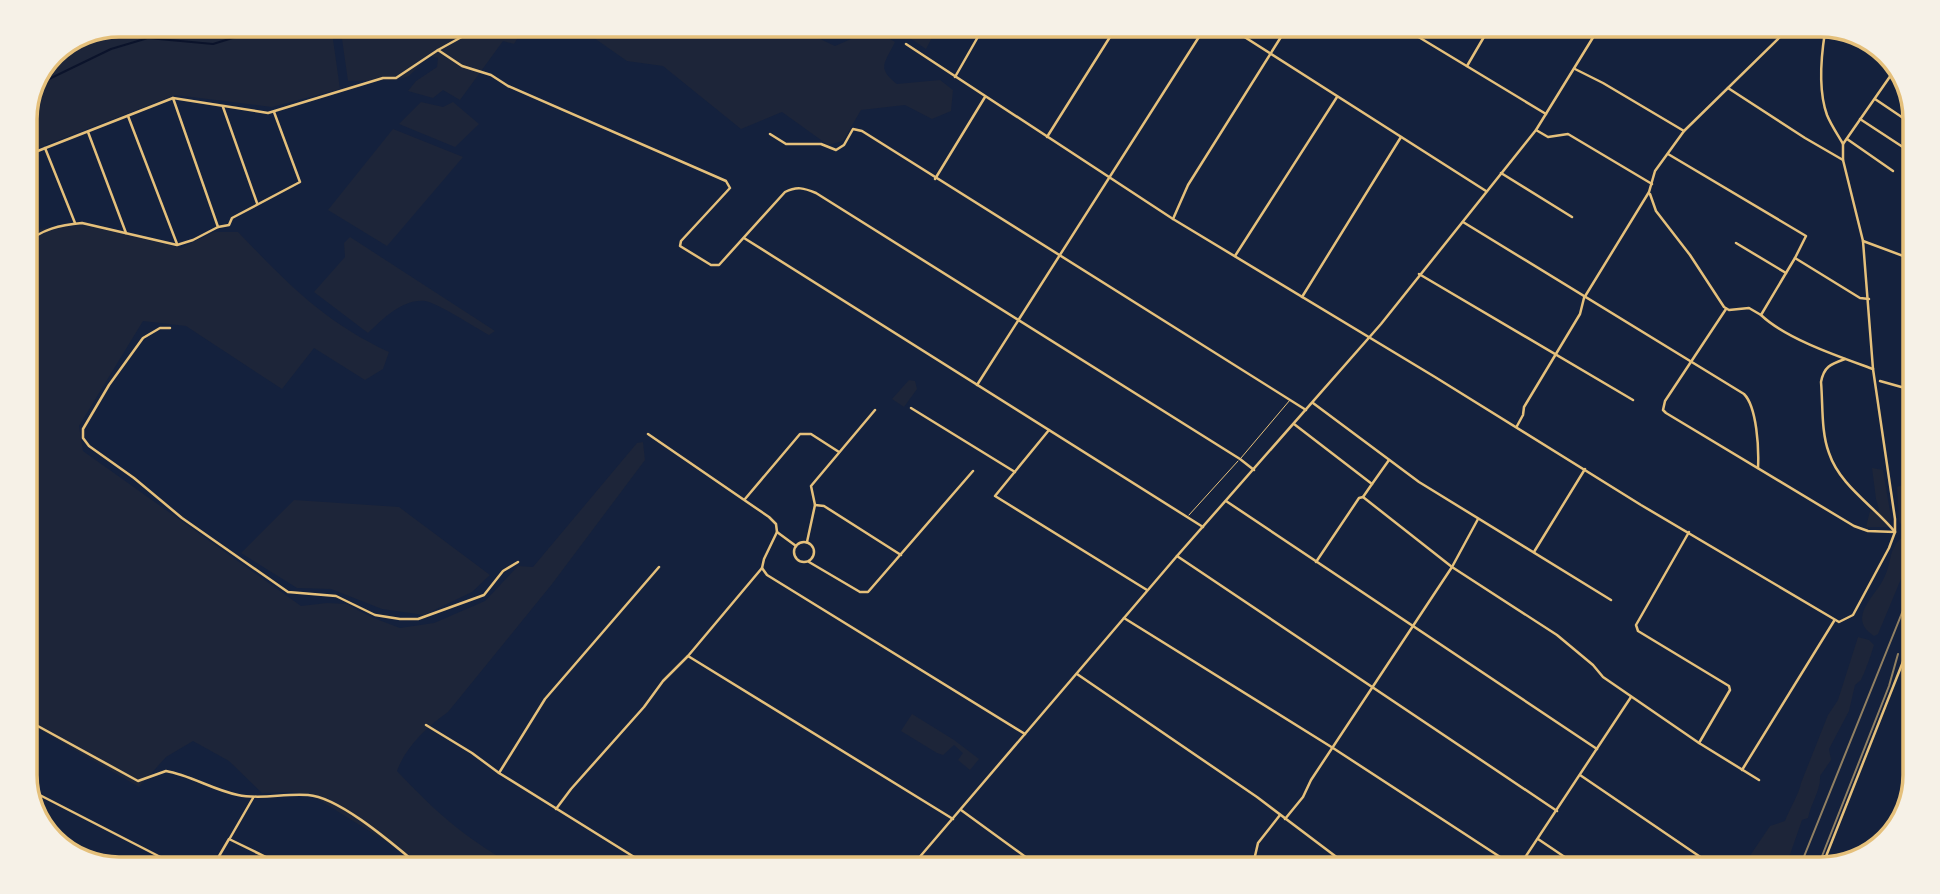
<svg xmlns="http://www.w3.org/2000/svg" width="1940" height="894" font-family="'Libre Baskerville',serif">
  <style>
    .green { fill: #1d2539 }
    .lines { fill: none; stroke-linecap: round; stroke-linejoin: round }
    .stream { stroke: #0b132b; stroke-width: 2 }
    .service { stroke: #e5c07b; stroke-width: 1 }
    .minor { stroke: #e5c07b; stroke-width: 2.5 }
    .tertiary { stroke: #e5c07b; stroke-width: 2.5 }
    .rail { stroke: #918062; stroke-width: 2 }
    .rim { fill: none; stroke: #e5c07b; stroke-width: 3.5 }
  </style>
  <rect width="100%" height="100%" fill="#14213d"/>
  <g class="green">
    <polygon points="119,25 331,25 340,89 272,107 175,95 25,153 25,113 52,52"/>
    <polygon points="340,25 525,26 514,44 503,41 460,100 443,90 433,98 408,91 416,81 437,67 438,58 429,56 409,76 397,80 348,81"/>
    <path d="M577,26L818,27L820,30L818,38L835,46L874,29L895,42C885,63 876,68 897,84L940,80L953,90L951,111L932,119L905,105L861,110L843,141L828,145L782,112L741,129L663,66L627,61Z"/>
    <polygon points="895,28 937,28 926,49"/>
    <polygon points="421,102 443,107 453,102 479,124 455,147 399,124"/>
    <polygon points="393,129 463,157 387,246 328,210"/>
    <path d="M83,221L181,248L214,232H238C287,283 324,322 389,352L383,369L365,380L314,348L282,389L186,326L143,321L79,426L83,451L301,606L327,603L346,604L371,617L400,628L434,623L485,601L518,566L533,567L637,443L643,442L645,460L552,584L448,712C427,727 406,746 397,771C435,811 463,837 512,864H423L311,795L291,792L262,793L229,761L193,741L166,757L139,787L25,721V239L40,229Z"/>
    <path d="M350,237L495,331L489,335C476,328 436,302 425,301C402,299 383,319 368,333L314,292L345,257L344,243Z"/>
    <polygon points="909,380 915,381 917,389 904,407 892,399"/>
    <polygon points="1872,468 1883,470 1891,517 1889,527 1866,527 1870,511 1876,513 1879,510 1876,499"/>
    <path d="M1907,483L1911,487V555L1878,634L1874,636C1867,631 1862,626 1862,618C1863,604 1877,592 1883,580C1893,562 1887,548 1904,536L1902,525L1899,522L1897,487Z"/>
    <polygon points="294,500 399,507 490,575 472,592 424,615 382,609 331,589 297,588 241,553"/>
    <path d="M1858,637L1869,640L1874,645C1870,658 1866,669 1861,680L1855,685L1849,711L1829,749L1831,760L1820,776C1821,790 1811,803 1808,818L1802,820L1785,869H1741L1770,826L1785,821C1789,810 1800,792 1801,783L1828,715L1838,700Z"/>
    <polygon points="912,714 954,740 979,759 970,770 958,760 963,753 954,745 943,755 937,753 901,731"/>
  </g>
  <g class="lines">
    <g class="stream">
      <polyline points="689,27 709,33"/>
      <polyline points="39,80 47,80 111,49 148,38 213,44 239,36 250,25"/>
    </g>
    <g class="service">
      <polyline points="1241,458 1290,400"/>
      <polyline points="1189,515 1238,461"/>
    </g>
    <g class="minor">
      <polyline points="1232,29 1486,191"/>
      <polyline points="1407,30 1546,114"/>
      <path d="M1825,32C1821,57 1818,90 1827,115C1831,125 1838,135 1843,144"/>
      <polyline points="906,44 1173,219 1435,377 1641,505 1839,622 1853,615 1889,548 1895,532 1895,519 1873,369 1863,241 1843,160 1843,144 1898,65"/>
      <path d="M438,50L462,66L491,75L508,86L726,181L730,188L681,241L680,246L711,265H719L785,192C797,186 804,188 816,193L1240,459L1254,470"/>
      <polyline points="1467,66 1488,30"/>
      <polyline points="1575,69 1603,83 1684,131"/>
      <polyline points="955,77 983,28"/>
      <polyline points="1728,88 1805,138 1843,160"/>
      <polyline points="173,98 218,227"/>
      <polyline points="1875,99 1915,126"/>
      <polyline points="223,107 257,203"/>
      <polyline points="128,116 177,244"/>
      <polyline points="1860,119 1915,155"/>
      <polyline points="1536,130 1548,137 1568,134 1652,184"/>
      <polyline points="88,132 126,233"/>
      <polyline points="770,134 786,144 821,144 836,150 844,145 853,129 862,131 1306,410"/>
      <polyline points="1047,137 1115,29"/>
      <polyline points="1847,139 1893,171"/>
      <polyline points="45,148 75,223"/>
      <polyline points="1668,154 1806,236 1795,258 1860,298 1869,299"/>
      <polyline points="25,156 173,98 268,113 383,78 396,78 438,50 476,29"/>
      <polyline points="1501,173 1572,217"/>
      <polyline points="935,179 985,97"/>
      <polyline points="1650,194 1656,211 1690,255 1724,307 1729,310 1749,308 1761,315 1786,273 1736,243"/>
      <polyline points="25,210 34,236"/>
      <polyline points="1173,219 1188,185 1286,29"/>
      <path d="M1463,222L1744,394C1757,407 1759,449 1758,468"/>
      <polyline points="744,238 1203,527"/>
      <polyline points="1863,241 1914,260"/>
      <path d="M25,244C42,229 60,225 82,223L177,245L193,240L218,227L229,225L232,218L300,182L274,112"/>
      <polyline points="1235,256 1337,97"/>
      <polyline points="1786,273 1795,258"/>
      <polyline points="1419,274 1633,400"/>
      <polyline points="1302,297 1401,137"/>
      <polyline points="1726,309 1665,401 1663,410 1666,413 1854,526 1868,531 1895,532"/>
      <path d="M1761,315C1786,339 1840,357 1873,369"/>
      <polyline points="170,328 160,328 143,338 109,385 83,429 83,438 89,446 134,478 182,518 288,592 336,596 375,615 400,619 418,619 484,595 503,571 518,562"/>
      <path d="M1845,359C1831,364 1824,366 1821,382C1823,405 1821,432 1829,453C1840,486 1874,506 1895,532"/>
      <polyline points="1880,381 1912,390 1913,388"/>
      <polyline points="977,385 1204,29"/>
      <polyline points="1313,403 1419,482 1611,600"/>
      <polyline points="911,408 1015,472"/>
      <polyline points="1294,424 1372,484 1363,497 1452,567 1557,635 1593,665 1603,677 1699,743 1759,780"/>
      <polyline points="1517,426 1523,415 1524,407 1580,314 1584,298 1649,192 1655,171 1684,131 1785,32"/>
      <polyline points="1049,430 995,496 1147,590"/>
      <polyline points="648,434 769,517 776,524 777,532 796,546"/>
      <polyline points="1372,484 1389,460"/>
      <polyline points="745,499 800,434 811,434 839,452"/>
      <polyline points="1226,501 1597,749"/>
      <polyline points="815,505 824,506 901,555"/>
      <polyline points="777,532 764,559 762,568 767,575 1025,734"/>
      <polyline points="1689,532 1636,625 1638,631 1729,686 1730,690 1699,743"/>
      <circle cx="804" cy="552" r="10"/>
      <polyline points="807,542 815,505 811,486 875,410"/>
      <polyline points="1534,552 1585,469"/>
      <polyline points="1177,556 1557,811"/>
      <polyline points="809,562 860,592 868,592 973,471"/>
      <polyline points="1316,562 1359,498 1363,497"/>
      <polyline points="1124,618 1333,748 1517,868"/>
      <polyline points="688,656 953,819"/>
      <polyline points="1077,674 1257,797 1351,868"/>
      <path d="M25,719L138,781L166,771C190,775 213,790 238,795C261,800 284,793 308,795C339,797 393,844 417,864"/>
      <polyline points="426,725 472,753 499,773 647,865"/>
      <polyline points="1742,770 1834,621"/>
      <polyline points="499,773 545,699 659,567"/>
      <polyline points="1580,775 1718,869"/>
      <polyline points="28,789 172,863"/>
      <polyline points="556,809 571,789 644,707 663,681 688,656 762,568"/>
      <polyline points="961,810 1038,866"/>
      <polyline points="1285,819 1303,797 1311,780 1452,567 1478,519"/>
      <polyline points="230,838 253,798"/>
      <polyline points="1538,839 1581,868"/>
      <polyline points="215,863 229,839 278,863"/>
      <polyline points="1247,867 1255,856 1258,843 1280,815"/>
      <polyline points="1518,868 1631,697"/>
      <polyline points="1821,869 1910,644"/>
    </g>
    <polyline class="tertiary" points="912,866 1177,556 1381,324 1536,130 1597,31"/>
    <g class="rail">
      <polyline points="1799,869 1910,593"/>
      <polyline points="1817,869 1889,686 1898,654"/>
    </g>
  </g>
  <path d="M0 0H1940V894H0ZM119 37H1821A82 82 0 0 1 1903 119V775A82 82 0 0 1 1821 857H119A82 82 0 0 1 37 775V119A82 82 0 0 1 119 37Z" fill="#f6f1e7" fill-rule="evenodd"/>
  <path class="rim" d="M119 37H1821A82 82 0 0 1 1903 119V775A82 82 0 0 1 1821 857H119A82 82 0 0 1 37 775V119A82 82 0 0 1 119 37Z"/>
</svg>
